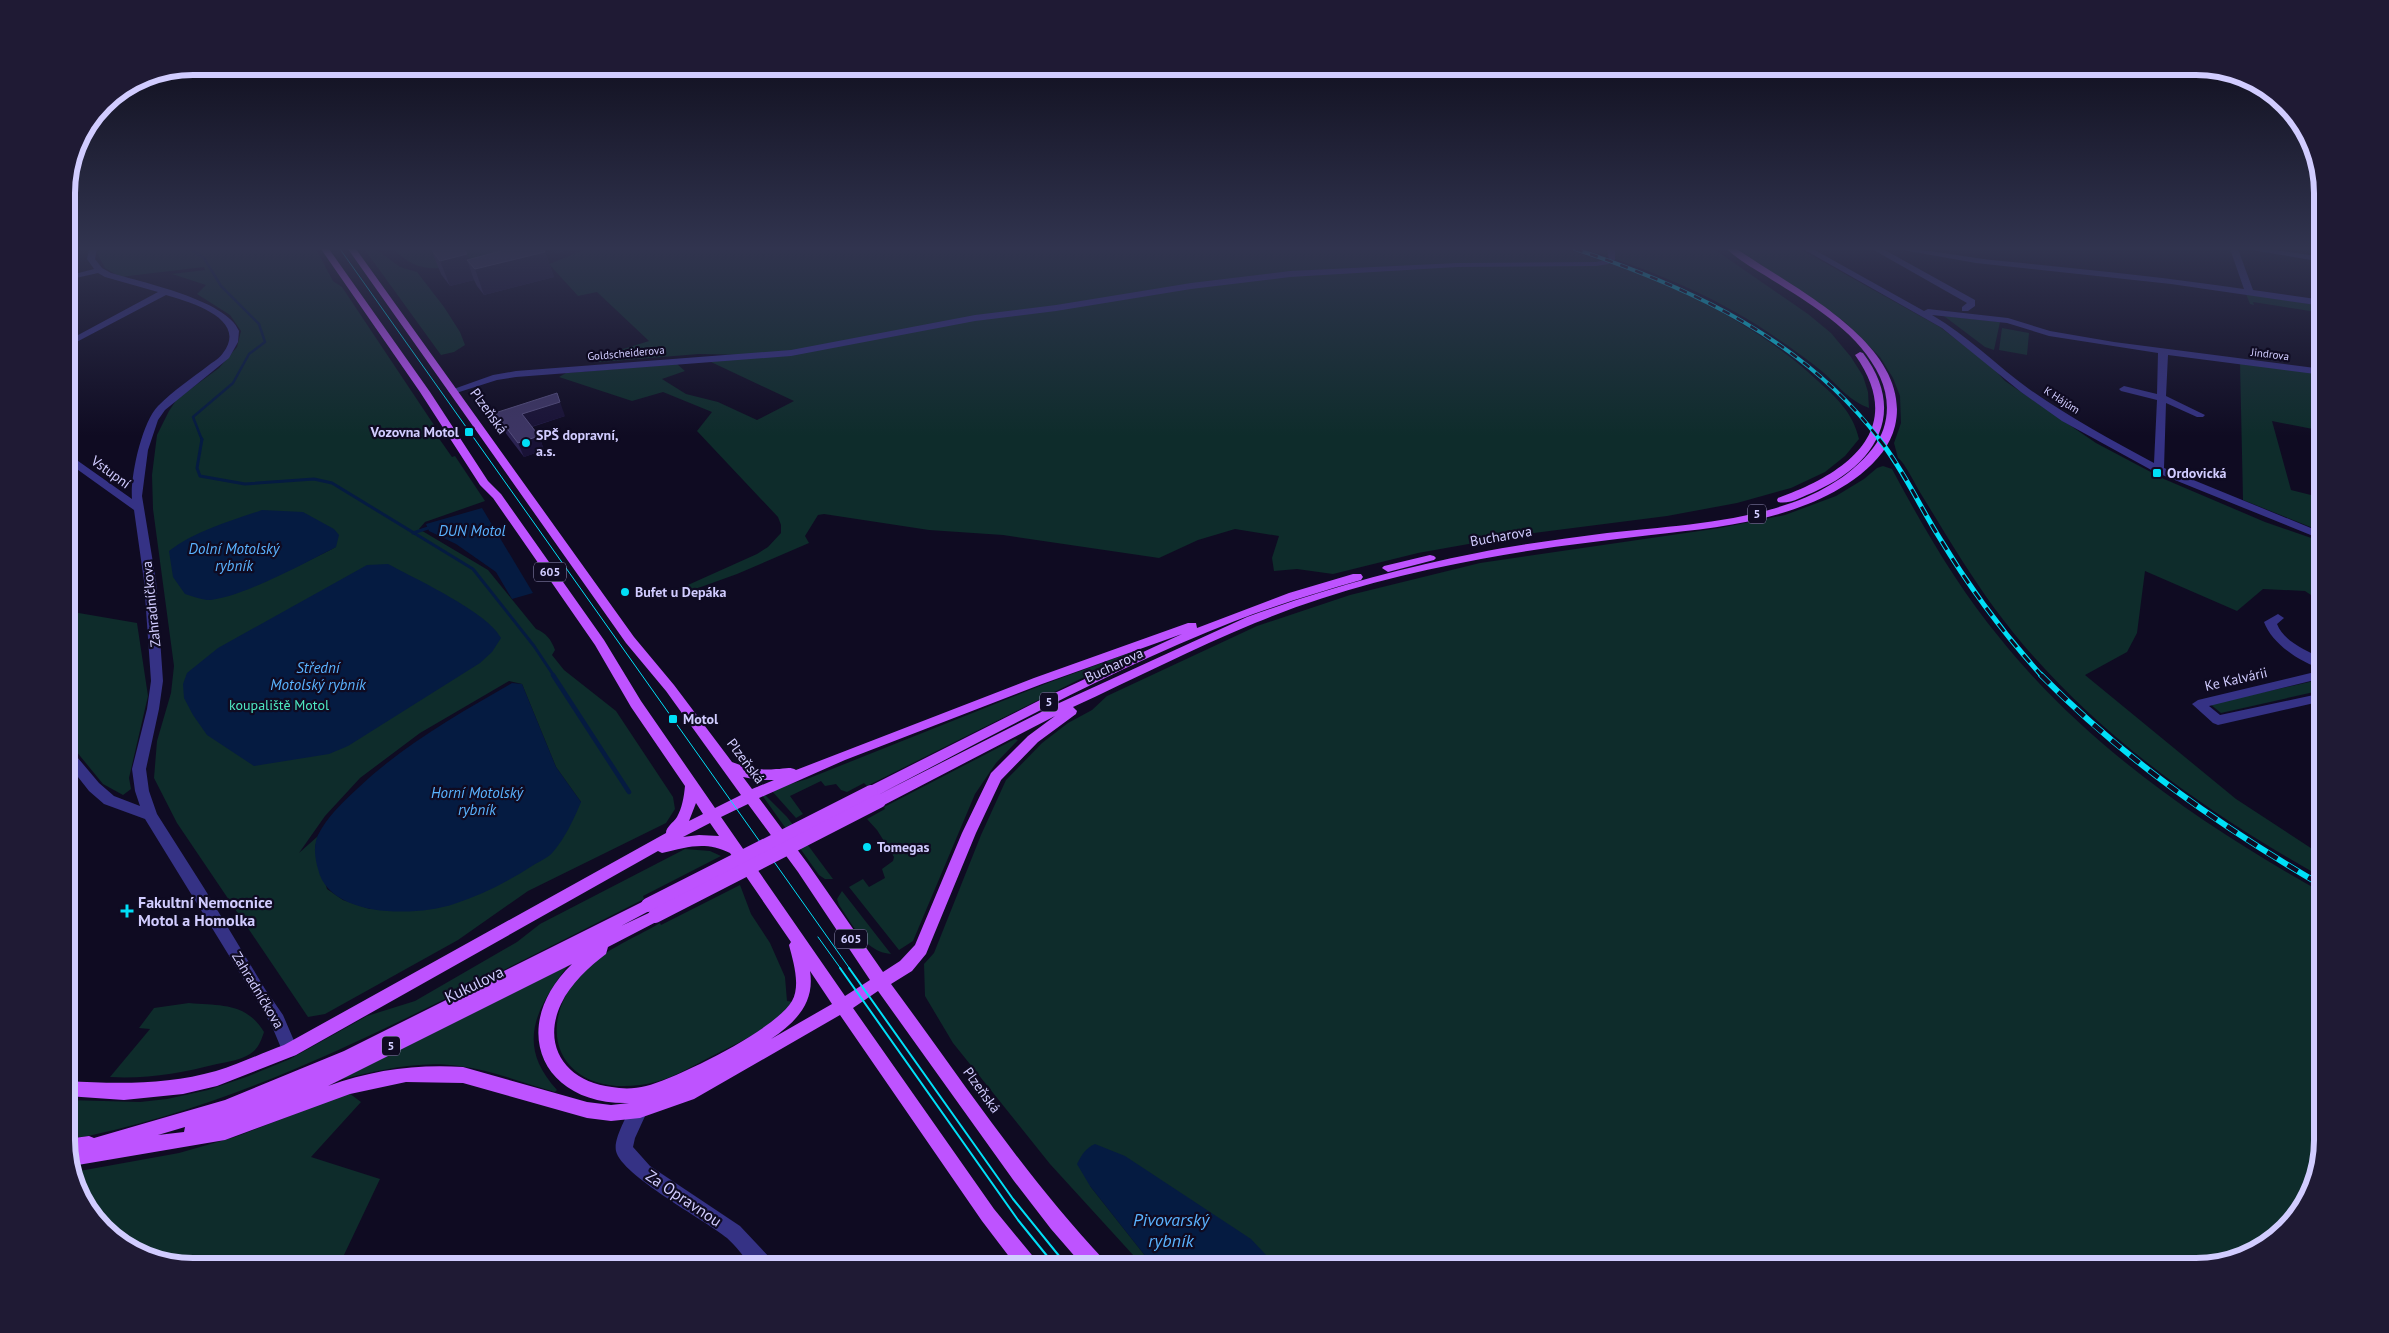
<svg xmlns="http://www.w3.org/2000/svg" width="2389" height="1333" font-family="'PT Sans',sans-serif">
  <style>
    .green { fill: #0e2c2b; fill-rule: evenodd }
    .water { fill: #051b41 }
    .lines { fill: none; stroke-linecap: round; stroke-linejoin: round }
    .stream-far2 { stroke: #051b41; stroke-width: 2.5 }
    .stream-far1 { stroke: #051b41; stroke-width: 3 }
    .stream { stroke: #051b41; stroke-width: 4.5 }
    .minor { fill: #353285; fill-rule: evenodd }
    .major { fill: #be53ff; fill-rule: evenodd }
    .tram-far1 { stroke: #00dff7; stroke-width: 1 }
    .tram { stroke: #00dff7; stroke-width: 2 }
    .rail-far2-casing { stroke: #00dff7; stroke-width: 4 }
    .rail-far1-casing { stroke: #00dff7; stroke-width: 5 }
    .rail-casing { stroke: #00dff7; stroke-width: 6 }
    .rail-far2 { stroke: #0f0b22; stroke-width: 2.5; stroke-dasharray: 8; stroke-linecap: butt }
    .rail-far1 { stroke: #0f0b22; stroke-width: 3; stroke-dasharray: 10; stroke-linecap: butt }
    .rail { stroke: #0f0b22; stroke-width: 4.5; stroke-dasharray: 12; stroke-linecap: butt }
    .major-bridge { stroke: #be53ff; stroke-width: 14 }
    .wall { fill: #2b2351 }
    .shaded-wall { fill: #191236 }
    .building { fill: #3d3564; stroke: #544d7c }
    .poi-dot { fill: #00dff7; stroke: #0f0b22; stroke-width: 2 }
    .labels { text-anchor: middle; stroke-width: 4.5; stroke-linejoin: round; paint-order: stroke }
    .far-street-label { font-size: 11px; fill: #d1ccff; stroke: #0f0b22 }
    .shield { fill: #0f0b22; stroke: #9792bd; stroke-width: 1 }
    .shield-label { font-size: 12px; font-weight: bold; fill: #d1ccff }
    .street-label { font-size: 14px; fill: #d1ccff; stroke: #0f0b22 }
    .poi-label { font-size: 14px; font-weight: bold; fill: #d1ccff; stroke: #0f0b22; text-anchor: start }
    .park-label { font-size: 14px; fill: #4ee8c1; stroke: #0f0b22 }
    .water-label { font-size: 15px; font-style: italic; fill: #5ab3ff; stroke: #0f0b22 }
    .near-poi-label { font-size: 16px; font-weight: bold; fill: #d1ccff; stroke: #0f0b22; text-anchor: start }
    .near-street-label { font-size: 16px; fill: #d1ccff; stroke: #0f0b22 }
    .near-water-label { font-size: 18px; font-style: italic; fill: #5ab3ff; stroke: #0f0b22 }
    .rim { fill: none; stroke: #d1ccff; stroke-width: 6 }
  </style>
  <rect width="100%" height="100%" fill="#0f0b22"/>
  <g class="green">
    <path d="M99,249H316L333,281L342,287L438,431V437L452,457L455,456L485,501L425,522L419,529L488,570L536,629C546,633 551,639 555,650L552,655L564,670L616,711L673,797L675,809L666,823L528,891L458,940L325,1014L308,1017L177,823L154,778L157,741L171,693L174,666L153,509L152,475L157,435L169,411L177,399L219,368L237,347L241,331L230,315L197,294L206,285L172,274L205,270L204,267L120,277L105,268L97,253ZM336,547C294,568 254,589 208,600ZM509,681L522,684L556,767L581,802L370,909L343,900L327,889L315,847L318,836L299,853L325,816L360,778L420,733Z"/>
    <polygon points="376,249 400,267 417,272 444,307 460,332 465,345 454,352 441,355 365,250"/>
    <path d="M393,249H504L506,252C480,259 437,277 412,263C405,260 399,254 393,249Z"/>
    <path d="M587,249H1565C1656,276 1748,316 1818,381C1837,398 1853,413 1859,439L1845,456L1825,472L1791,488L1737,503L1667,516L1519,535L1418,553L1333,574L1297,569L1274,571L1272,558L1279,536L1235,529L1198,540L1159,558L1003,535L929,530L824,514L818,515L805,536L809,543L737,574L687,592L679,589L757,554L768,547L781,533V525L778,517L697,431L712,412L663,392L632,401L559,377L566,373L677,364L685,371L662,379L686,394L718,402L757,420L794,401L711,362L748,355L699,354L600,362L594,358L649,341L597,292L578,296L549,264Z"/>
    <path d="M1585,249H1714L1808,314L1831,333L1851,357L1863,376L1868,392L1869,408C1851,402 1838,386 1824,373C1810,361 1794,350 1778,339C1720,298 1652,270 1585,249Z"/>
    <path d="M1738,249H1800L1940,327L1991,366L2005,381L2096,443L2164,479L2265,522L2323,542V603L2305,591L2263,589L2237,611L2145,571L2137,633L2127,652L2085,675L2236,799L2323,856V878C2199,808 2080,724 1995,609C1968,572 1945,533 1921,494C1914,483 1906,464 1898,458L1894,443L1901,423L1900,396L1893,378L1880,357L1845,322Z"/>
    <polygon points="2246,294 2323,306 2323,313 2253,302 2254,305 2250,304"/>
    <polygon points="1944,316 2000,322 1994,350 1985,347"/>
    <polygon points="2002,328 2029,333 2027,355 1999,350"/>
    <polygon points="2240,363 2323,374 2323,431 2272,421 2291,490 2323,498 2323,532 2243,500"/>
    <path d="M1883,466L1892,469C1923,527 1957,586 1999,637C2086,746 2202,825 2323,893V1140L2306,1203L2259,1250L2196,1267H1273L1267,1256L1090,1186L1154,1267H1144L1050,1164L953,1043L925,996L924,964L934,953L981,835L1006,780L1042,743L1068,723L1092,710L1107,696L1257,626L1350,595L1480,563L1720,528L1785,515L1836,496L1864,479L1877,468Z"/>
    <polygon points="67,611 137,623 148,696 129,778 131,789 123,795 103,784 67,740"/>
    <polygon points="1140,649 867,786 864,783 847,792 841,790 836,784 825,786 821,781 790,796 803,814 796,818 771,790 807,779 1045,684"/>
    <polygon points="2323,679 2323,690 2221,713 2210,704"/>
    <polygon points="1015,739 1018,740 996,763 975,794 913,941 899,950 849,887 863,879 869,887 885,878 882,869 893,861 894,857 877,830 867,819 885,809 884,807"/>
    <polygon points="763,793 787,817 833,879 825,879 819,875 762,795"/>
    <path d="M685,849L710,851L721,856L643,896L644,899C581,931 518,963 455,994C331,1056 204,1115 67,1140V1100L140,1102L167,1099L208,1090L246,1077L290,1059L367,1016L415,1001L517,942L540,924Z"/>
    <path d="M740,885L751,914L770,943L785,977L787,1001L794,1002C773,1026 748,1038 720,1052C694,1065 668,1082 640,1085C566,1095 531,1036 578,977C598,952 633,939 660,923L661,925Z"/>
    <path d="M842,891L891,954C865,952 853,925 839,905L837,899Z"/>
    <path d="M571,961C539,1005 513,1042 557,1090L555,1092C523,1083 491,1070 459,1066C418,1060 377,1071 338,1080Z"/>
    <path d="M189,1003C220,1006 246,1002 264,1032C261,1041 258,1049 250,1054C241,1060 227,1062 217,1064C181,1073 148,1079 110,1077L150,1029L139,1028L154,1008Z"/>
    <polygon points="349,1093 361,1102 311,1157 380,1179 343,1257 328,1267 193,1267 130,1250 83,1203 74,1172 179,1153 235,1137"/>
  </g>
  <g class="water">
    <polygon points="482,508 533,593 512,599 496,572 456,544 429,531 426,524"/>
    <path d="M262,510L303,512L334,529L339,535L336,547C309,561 235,601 207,600C200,599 192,596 185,594L173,577L169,551C195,531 231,521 262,510Z"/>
    <path d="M388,564C414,578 489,613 501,638L492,652L480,663L348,746L329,754L254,766L207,735L193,715L184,698L183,684L187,673L218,648L367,565Z"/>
    <path d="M512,683L522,684L556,767L581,802C574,819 565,838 553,852C548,858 538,862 532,866C507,882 482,895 454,904C415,917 329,918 318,869C315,858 313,846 318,835C327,817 342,803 357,789C403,745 458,714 512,683Z"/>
    <path d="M1095,1144L1125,1156L1251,1239L1267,1256L1273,1267H1154L1090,1186L1077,1164C1082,1154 1086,1148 1095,1144Z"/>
  </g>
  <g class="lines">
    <polyline class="stream-far2" points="191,249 204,258 221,286 259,324 265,342 249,354 233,383 193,417 202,440"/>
    <g class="stream-far1">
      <polyline points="202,439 197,468 200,476 245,484 314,479 332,483 473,569 534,646 554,676"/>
      <polyline points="413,533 428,528"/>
    </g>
    <polyline class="stream" points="553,675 629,792"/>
    <g class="minor">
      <path d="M89,249H97L95,259L102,268L111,273C141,282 227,300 239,331L238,342L229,358L165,410L158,420L148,450L142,496L156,581L163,681L159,709L146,769L149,791L157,814L204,888L265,989L283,1015L298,1050L296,1055L290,1057L284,1055L271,1024L145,819L104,804L89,791L67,763V749L72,751L99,783L114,796L140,806L135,791L132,769L147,709L151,681L144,581L134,510L67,462V455L71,456L132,499C130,477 142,422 158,406C173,391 192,378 209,365C213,362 220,358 223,353C249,319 190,302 166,295L67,347V341L158,292L105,277L98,273L67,280V276L94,269L87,259Z"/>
      <polygon points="1607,249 1615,249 1615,260 1609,260"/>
      <path d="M1803,249H1813L1924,311L1928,309L2008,318L2050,331L2114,342L2323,369V375L2168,355L2166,396L2205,415L2203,417H2197L2166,403L2164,468L2323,533V540L2155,472L2062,421L2021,392L1942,328ZM1932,315L2007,323L2049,336L2158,353L2157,394L2124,386L2119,389L2121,391L2157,400L2154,463C2111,440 2069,417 2029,389C1996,365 1967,335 1932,315Z"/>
      <polygon points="1872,249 1883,249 1975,300 1975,306 1968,311 1962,311 1962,307 1967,303"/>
      <path d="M1897,249C1932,249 1967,258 2002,261C2083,269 2163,277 2244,289L2230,249H2238L2253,290L2323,300V306L2171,284L1976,263Z"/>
      <polygon points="2246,249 2268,249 2323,257 2323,262"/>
      <polygon points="1606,260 1610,262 1609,264 1596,266 1457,267 1290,277 1191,289 1056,311 975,321 791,356 516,377 497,380 453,394 448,391 493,375 516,371 791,350 975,315 1056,305 1191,283 1290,271 1457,263 1596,262"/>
      <path d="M2278,614L2284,618L2277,624C2284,642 2306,650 2323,659V669C2301,663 2272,644 2264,622Z"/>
      <polygon points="2323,670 2323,678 2209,706 2220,715 2323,693 2323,701 2218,725 2213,723 2192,704 2198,700"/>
      <path d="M642,1095L648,1098L651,1103L635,1138L633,1147L650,1166L740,1226L772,1260L774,1267H752C744,1257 736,1246 727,1238C705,1220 621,1175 616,1151C613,1138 630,1110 636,1098Z"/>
    </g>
    <g class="major">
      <path d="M321,249H329L430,392L488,481L501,494L604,640L641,701L715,808L741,795L666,691L626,643L348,249H356L634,637L674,685L732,762C747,768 760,771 776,769C784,769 790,766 796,770L1034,678L1188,623H1196L1197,628L1289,593L1353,574H1361L1363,577L1361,580C1319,592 1276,605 1235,621C1111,669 994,735 876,796H866L864,792L866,788L1044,698L1182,634L1042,684L845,760L759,798L808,864L883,972L900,961L915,945L962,833L991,773L1028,736L1055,716L884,805H874L872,801L874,797L1057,704L1247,617C1322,590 1399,568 1477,553C1520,544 1564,539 1607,533C1693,523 1815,522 1873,448C1889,428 1891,401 1880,377C1858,330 1808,303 1766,276C1753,268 1738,260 1727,249H1737C1791,287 1914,345 1895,426C1886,464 1841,491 1808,504C1759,524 1703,529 1651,535C1594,542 1537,548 1481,559C1405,573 1327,593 1255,623C1194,648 1134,679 1073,707L1077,711L1076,714L1038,742L1001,780L976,833L926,954L912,971L891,984C960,1077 1024,1175 1104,1260L1106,1267H1084L1051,1229L1014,1181L878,991L853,1008L994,1209L1036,1260L1038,1267H1017L982,1221L840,1015L694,1099L640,1118L611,1121L587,1118L463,1083L406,1082L350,1094L225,1140L72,1166L67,1148V1139L89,1136L94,1138L225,1100L344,1051L648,899L653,901L655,905L653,909L621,926L655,910L660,912L663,916L660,920L608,947L606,954C589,967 571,983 561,1004C541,1047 567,1082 612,1087C622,1089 635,1089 646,1086C679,1077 775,1030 792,1001C801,985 793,961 789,945L791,942L730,853C705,841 688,847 662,853L658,851L296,1055L217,1086L183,1094L124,1100L67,1096V1081C117,1084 167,1085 216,1071C239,1064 262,1053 284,1045L666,833C666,827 673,823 677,817C682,808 684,797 685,786L631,707L595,645L493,498L480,485L420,392ZM743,777L759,780H774L752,789ZM696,803L703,814L689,821ZM748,804L798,872L870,980L845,996L721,817ZM710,823L719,836L699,835L683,837ZM572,964C508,1026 540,1105 629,1103L611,1105L587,1102L463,1067C416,1064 372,1070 328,1086ZM810,971L832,1004L771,1039C796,1022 815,1003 810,971ZM185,1127L184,1132L158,1135Z"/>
      <path d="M1860,352L1863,353C1908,412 1876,465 1814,492C1804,496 1789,505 1778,502L1777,500L1778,498C1845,474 1909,431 1855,355Z"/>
      <polygon points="1430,555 1434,556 1436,558 1434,560 1388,572 1382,568 1384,566"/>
    </g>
    <g class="tram-far1">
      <polyline points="340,249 850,969"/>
      <polyline points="818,937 841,969"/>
    </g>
    <g class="tram">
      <polyline points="840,968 1018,1220 1056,1267"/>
      <polyline points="849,968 1013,1199 1068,1267"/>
    </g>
    <g class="rail-far2-casing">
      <path id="rail-far2" d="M1575,249C1692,288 1804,340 1880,440"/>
    </g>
    <g class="rail-far1-casing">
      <path id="rail-far1" d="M1879,439C1903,469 1919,505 1939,537C1969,587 2003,633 2042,676"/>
    </g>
    <g class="rail-casing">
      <path id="rail" d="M2041,675C2125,760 2220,826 2323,886"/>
    </g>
    <use href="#rail-far2" class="rail-far2"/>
    <use href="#rail-far1" class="rail-far1"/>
    <use href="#rail" class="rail"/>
    <g class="major-bridge">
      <polyline points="648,905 871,792"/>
      <polyline points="655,916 879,801"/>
    </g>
  </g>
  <g class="wall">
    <polygon points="431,249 467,254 469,260 494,253 492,249 543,249 545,252 554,277 484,295 477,286 474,280 450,286 441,274"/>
    <polygon points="495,413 565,416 532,427 539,436 544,450 524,457 501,427"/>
  </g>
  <g class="shaded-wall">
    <polygon points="553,249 571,249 555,254"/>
    <polygon points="545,252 554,277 484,295 475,269"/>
    <polygon points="467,254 472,266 467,260 474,280 450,286 440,261"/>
    <polygon points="557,393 565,416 527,428 522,414"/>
    <polygon points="539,436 544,450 524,457 518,443"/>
  </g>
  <g class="building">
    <polygon points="431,249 464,249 467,254 440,261"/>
    <polygon points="499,249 543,249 545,252 475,269 467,260 501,251"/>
    <polygon points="557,393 560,402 522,414 539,436 518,443 495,413"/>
  </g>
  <linearGradient id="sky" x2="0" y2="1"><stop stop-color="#080613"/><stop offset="0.57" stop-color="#31344f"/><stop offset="1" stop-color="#31344f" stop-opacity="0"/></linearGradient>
  <rect width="2389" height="436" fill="url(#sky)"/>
  <g class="poi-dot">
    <rect x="464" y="427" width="10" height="10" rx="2.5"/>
    <circle cx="526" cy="443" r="5"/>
    <rect x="2152" y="468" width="10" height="10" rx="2.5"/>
    <circle cx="625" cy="592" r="5"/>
    <rect x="668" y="714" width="10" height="10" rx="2.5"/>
    <circle cx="867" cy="847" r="5"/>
    <path d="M124.5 903.5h5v5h5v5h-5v5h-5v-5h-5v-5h5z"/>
  </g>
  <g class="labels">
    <g class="far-street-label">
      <text transform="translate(626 353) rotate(-5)" y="4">Goldscheiderova</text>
      <text transform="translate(2270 354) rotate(7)" y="4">Jindrova</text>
      <text transform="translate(2062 400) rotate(33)" y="4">K Hájům</text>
    </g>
    <g class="shield">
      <rect x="1748" y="504.5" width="18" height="19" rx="4"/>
      <rect x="534" y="562.5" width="32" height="19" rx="4"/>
      <rect x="1040" y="692.5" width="18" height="19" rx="4"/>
      <rect x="835" y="929.5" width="32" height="19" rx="4"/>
      <rect x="382" y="1036.5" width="18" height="19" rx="4"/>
    </g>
    <g class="shield-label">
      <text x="1757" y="518">5</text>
      <text x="550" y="576">605</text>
      <text x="1049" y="706">5</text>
      <text x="851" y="943">605</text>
      <text x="391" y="1050">5</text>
    </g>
    <g class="street-label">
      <text transform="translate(489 411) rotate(54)" y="5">Plzeňská</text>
      <text transform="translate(111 472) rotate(36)" y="5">Vstupní</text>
      <text transform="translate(1501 536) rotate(-10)" y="5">Bucharova</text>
      <text transform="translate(151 604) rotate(-96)" y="5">Zahradníčkova</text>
      <text transform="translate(1114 665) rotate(-25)" y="5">Bucharova</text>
      <text transform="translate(2236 679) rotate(-13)" y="5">Ke Kalvárii</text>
      <text transform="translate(746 761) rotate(53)" y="5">Plzeňská</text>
      <text transform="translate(258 990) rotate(59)" y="5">Zahradníčkova</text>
      <text transform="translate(982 1090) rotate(54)" y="5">Plzeňská</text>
    </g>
    <g class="poi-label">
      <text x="459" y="437" text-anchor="end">Vozovna Motol</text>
      <text x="536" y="440">SPŠ dopravní,<tspan x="536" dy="16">a.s.</tspan></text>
      <text x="2167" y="478">Ordovická</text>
      <text x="635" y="597">Bufet u Depáka</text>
      <text x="683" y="724">Motol</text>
      <text x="877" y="852">Tomegas</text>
    </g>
    <g class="park-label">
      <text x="279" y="710">koupaliště Motol</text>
    </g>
    <g class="water-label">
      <text x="472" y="536">DUN Motol</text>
      <text x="234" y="554">Dolní Motolský<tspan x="234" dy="17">rybník</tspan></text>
      <text x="318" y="673">Střední<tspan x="318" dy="17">Motolský rybník</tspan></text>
      <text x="477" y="798">Horní Motolský<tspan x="477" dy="17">rybník</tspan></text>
    </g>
    <g class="near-poi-label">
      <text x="138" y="908">Fakultní Nemocnice<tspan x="138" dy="18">Motol a Homolka</tspan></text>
    </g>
    <g class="near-street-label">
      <text transform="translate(474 984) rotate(-26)" y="6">Kukulova</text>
      <text transform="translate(684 1198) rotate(34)" y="6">Za Opravnou</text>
    </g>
    <g class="near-water-label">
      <text x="1171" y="1226">Pivovarský<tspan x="1171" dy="21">rybník</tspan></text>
    </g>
  </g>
  <path d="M0 0H2389V1333H0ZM193 75H2196A118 118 0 0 1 2314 193V1140A118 118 0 0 1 2196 1258H193A118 118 0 0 1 75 1140V193A118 118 0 0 1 193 75Z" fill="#1f1a34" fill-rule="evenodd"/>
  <path class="rim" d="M193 75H2196A118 118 0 0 1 2314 193V1140A118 118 0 0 1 2196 1258H193A118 118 0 0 1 75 1140V193A118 118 0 0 1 193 75Z"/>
</svg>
